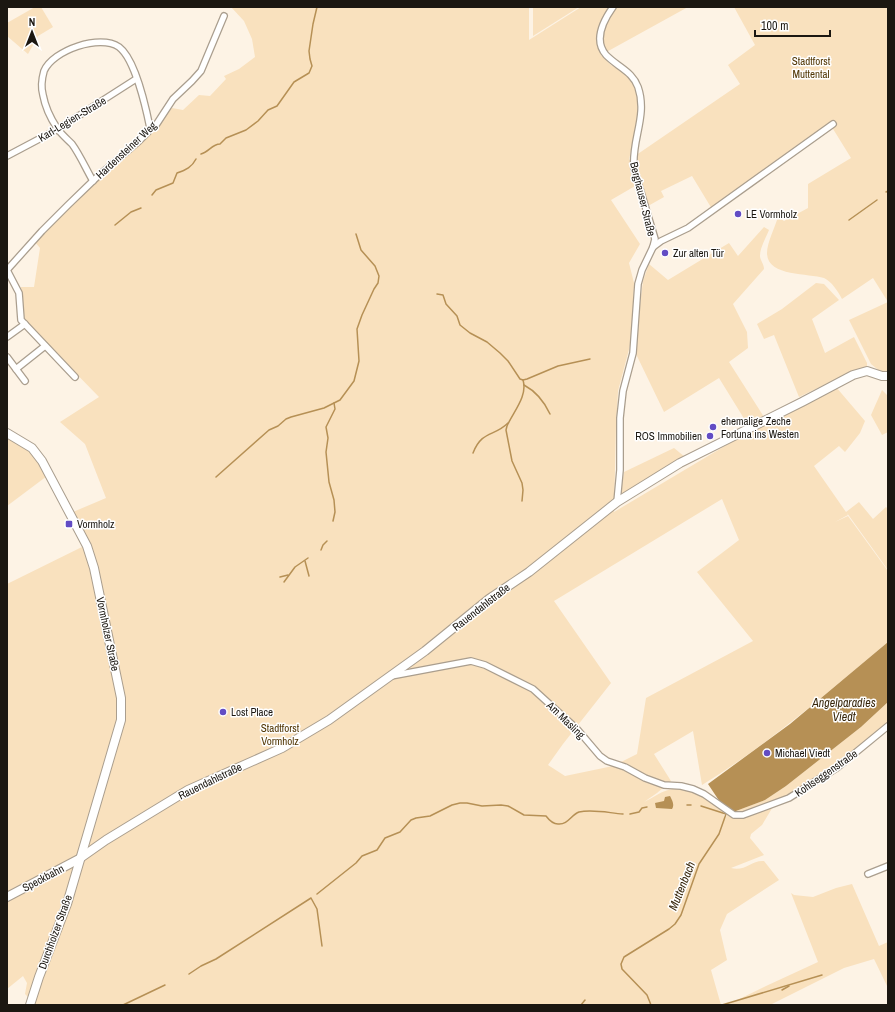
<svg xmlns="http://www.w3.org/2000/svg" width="895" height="1012" font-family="'Archivo Narrow',sans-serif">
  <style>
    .green { fill: #f9e1be; fill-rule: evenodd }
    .water { fill: #b69055 }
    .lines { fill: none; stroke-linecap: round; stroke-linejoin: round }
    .stream { stroke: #b69055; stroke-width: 1.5 }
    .street-casing { stroke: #aa9e8e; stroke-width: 8 }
    .secondary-casing { stroke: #aa9e8e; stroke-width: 10 }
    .street { stroke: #fff; stroke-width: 5.5 }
    .secondary { stroke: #fff; stroke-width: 8 }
    .poi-dot { fill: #624cc4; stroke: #fff; stroke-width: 1.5 }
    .labels { text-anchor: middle; stroke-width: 3; stroke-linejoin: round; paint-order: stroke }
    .park-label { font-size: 11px; fill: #523705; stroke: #fff }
    .street-label { font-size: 11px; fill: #1b1711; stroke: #fff }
    .poi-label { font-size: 11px; fill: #1b1711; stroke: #fff; text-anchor: start }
    .water-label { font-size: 12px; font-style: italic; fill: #37260b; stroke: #fff }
  </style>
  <rect width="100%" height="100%" fill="#fdf3e5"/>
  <g class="green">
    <polygon points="35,7 41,7 53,27 38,36 28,54 7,36 7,23"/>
    <path d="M231,7H529V40L581,7H688L601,55L611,65L630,76L636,88L639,111L629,160L740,84L728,65L755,45L734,7H888V302L873,278L842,299C838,291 831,281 824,278C809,273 767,277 767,253C767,243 775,227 778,217L784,221L808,208V184L851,158L830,124L799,144L712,209L692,176L661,191L664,197L648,206L642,182L611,200L640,244L629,263L634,283L632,338L618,391L616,426L614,512L745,434L836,387L865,421L860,433L845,452L839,446L814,466L846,512L859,502L873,519L886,507L888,509V570L847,513L848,515L835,522L848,516L888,571V642C828,692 769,744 702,785L693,731L654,754L671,781L657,793L644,802C653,798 662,790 673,789C684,787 715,799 721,808C724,812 724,816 724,820L728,814L765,800L786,786L861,727L888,702V724L850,755L774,805L762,825L751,834L750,838L764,855L731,868C745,872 751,860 764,861L779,880L727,914L720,930L727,960L711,970L721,1005H33L34,998L28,997L25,994L27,983L23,976L7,989V584L90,543L73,512L106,498L85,444L60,422L99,397L23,319L21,287H34L40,248L35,242L79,197L151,134L172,108L183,110L199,95L210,96L226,79L224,76L239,69L255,57L252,39L244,21ZM722,499L739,540L697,572L753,641L646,698L637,754L613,766L565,776L548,765L563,744L611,683L554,601Z"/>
    <polygon points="533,7 579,7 533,36"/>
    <path d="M764,227L769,230C766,238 760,247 760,256C760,260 764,264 764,269L733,304L747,332L748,348L729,362L764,417L748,425L719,378L664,412L636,354L639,313L643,281L649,264L668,280L729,243L738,256Z"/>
    <polygon points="816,283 824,284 839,300 812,319 825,353 854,337 867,363 867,368 847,374 799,397 774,335 764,339 757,324 782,309"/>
    <polygon points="888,302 888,373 882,373 871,364 849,320"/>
    <polygon points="882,390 888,396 888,432 882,435 871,415"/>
    <polygon points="7,437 26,446 37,459 47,476 7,506"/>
    <polygon points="674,448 685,457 620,496 624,472"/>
    <polygon points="852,884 879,946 888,942 888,988 874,959 844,968 770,1005 727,1005 766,986 818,962 791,893 794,895 813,897 836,888"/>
  </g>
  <g class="water">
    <polygon points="888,642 888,702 861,727 786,786 765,800 728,814 708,784 790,724"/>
    <path d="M670,796C672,800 675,805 672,809L656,808L655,803L664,801L665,797Z"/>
  </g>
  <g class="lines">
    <g class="stream">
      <path d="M201,154C209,152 212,144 220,144L226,138L246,130L258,121L268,110L277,106L294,82L309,73L312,66L310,59L309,51L313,24L317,7"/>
      <polyline points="886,192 888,191"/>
      <path d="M152,195L156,190L173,183L177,173C186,170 192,167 196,159"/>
      <polyline points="849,220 877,200"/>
      <polyline points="115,225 131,212 141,208"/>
      <path d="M437,294L443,295L446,304L457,316L460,325L470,333L487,342L500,353L508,361L520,379L523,380C528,396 513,412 507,426L506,430L512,461L522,483L523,490L522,501"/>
      <polyline points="523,380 527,379 558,366 590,359"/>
      <path d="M524,385C537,392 544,401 550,414"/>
      <path d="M473,453C482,430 494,437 508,423"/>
      <polyline points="216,477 269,430 278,426 286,419 291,417 324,408 340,400 354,381 359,361 357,329 362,315 374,289 378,283 379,276 375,266 361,250 356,234"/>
      <polyline points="333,521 335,512 334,500 329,482 326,452 328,438 326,427 335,409 334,403"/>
      <polyline points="321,550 323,545 327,541"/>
      <polyline points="305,561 309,576"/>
      <polyline points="280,577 288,575"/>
      <polyline points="284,582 295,567 308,558"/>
      <polyline points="687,805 691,805"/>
      <polyline points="630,814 639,812 642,808 647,807"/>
      <path d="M317,894L356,863L362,856L377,850L385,838L400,832L411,820L416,818L430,816L452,805L460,803H467L482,806L501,805L508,806L524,815L546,816C549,820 553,824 558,824C568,825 571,815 579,812C593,809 609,813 623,814"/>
      <polyline points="189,974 201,966 216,959 311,898 317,909 322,946"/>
      <polyline points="782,990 789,986"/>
      <polyline points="123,1005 165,985"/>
      <polyline points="581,1005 585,1000"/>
      <polyline points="651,1005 647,995 622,969 621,964 624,957 669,929 675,924 681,915 699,864 719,834 726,814 701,806"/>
      <polyline points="722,1005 822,975"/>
    </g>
    <g class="street-casing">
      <g id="street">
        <path d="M613,7C603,21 593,40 606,55C609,58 614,62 618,65C626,71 634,76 638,87C648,116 631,140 634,169L655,239L653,247L642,270L638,284L633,353L623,391L620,418V470L617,502"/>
        <polyline points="7,156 58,129 136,79"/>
        <path d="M93,181C86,169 80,155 72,144C67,139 61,134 57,128C51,119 45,106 43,95C41,88 42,78 44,71C53,50 100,34 119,47C135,59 146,108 150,128"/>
        <polyline points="653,247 661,241 688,228 833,124"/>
        <polyline points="7,270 42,231 68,205 97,177 139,141 148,132 150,128 156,125 173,99 192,81 201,71 224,16"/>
        <polyline points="7,270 19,293 21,320 75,377"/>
        <polyline points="7,337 25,324"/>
        <polyline points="7,357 16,369 45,346"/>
        <polyline points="16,369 25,381"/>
        <polyline points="391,676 471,661 485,665 533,689 577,729 600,756 607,761 625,767 645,778 664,785 681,786 693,789 704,794 734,815 743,815 789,798 838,767 888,726"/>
        <polyline points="868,874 888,866"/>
      </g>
    </g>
    <g class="secondary-casing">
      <g id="secondary">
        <polyline points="7,433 32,448 42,461 87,546 94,568 121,698 121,720 116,737 67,904 39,977 30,1005"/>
        <polyline points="7,897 79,859 106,840 188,790 282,748 329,720 425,651 489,599 529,572 617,502 680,463 802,402 853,375 867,371 882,376 888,376"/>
      </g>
    </g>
    <use href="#street" class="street"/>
    <use href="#secondary" class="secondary"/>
  </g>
  <g class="poi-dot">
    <circle cx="738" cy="214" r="4"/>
    <circle cx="665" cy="253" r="4"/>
    <circle cx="713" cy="427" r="4"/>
    <circle cx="710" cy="436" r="4"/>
    <rect x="65" y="520" width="8" height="8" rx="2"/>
    <circle cx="223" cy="712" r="4"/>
    <circle cx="767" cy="753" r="4"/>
  </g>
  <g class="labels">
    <g class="park-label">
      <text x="811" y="65">Stadtforst<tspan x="811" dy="13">Muttental</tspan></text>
      <text x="280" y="732">Stadtforst<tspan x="280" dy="13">Vormholz</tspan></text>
    </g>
    <g class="street-label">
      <text transform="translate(72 119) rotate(-31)" y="4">Karl-Legien-Straße</text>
      <text transform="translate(126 150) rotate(-43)" y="4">Hardensteiner Weg</text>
      <text transform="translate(643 199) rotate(76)" y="4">Berghauser Straße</text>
      <text transform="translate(481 607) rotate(-38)" y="4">Rauendahlstraße</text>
      <text transform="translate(108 634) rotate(78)" y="4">Vormholzer Straße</text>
      <text transform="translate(566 720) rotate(44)" y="4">Am Masling</text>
      <text transform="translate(826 773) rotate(-35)" y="4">Kohlseggenstraße</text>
      <text transform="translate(210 781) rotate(-26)" y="4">Rauendahlstraße</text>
      <text transform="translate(43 878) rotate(-28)" y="4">Speckbahn</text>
      <text transform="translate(55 932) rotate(-70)" y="4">Durchholzer Straße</text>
    </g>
    <g class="poi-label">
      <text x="746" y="218">LE Vormholz</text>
      <text x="673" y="257">Zur alten Tür</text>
      <text x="721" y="425">ehemalige Zeche<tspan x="721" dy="13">Fortuna ins Westen</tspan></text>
      <text x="702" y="440" text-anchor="end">ROS Immobilien</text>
      <text x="77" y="528">Vormholz</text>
      <text x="231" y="716">Lost Place</text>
      <text x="775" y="757">Michael Viedt</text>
    </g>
    <g class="water-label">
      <text x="844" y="707">Angelparadies<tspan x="844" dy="14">Viedt</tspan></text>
      <text transform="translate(682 886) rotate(-68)" y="4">Muttenbach</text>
    </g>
  </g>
  <rect width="895" height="1012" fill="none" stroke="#1b1711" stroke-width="16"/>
  <g transform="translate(32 32)" stroke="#ffffff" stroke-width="3" paint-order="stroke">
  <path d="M0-3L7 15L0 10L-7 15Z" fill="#1b1711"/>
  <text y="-6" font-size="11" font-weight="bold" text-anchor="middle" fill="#1b1711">N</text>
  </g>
  <path d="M755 30v6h75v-6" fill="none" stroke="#1b1711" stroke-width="2"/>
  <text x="761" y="30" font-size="12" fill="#1b1711" stroke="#ffffff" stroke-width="3" paint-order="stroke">100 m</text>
</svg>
